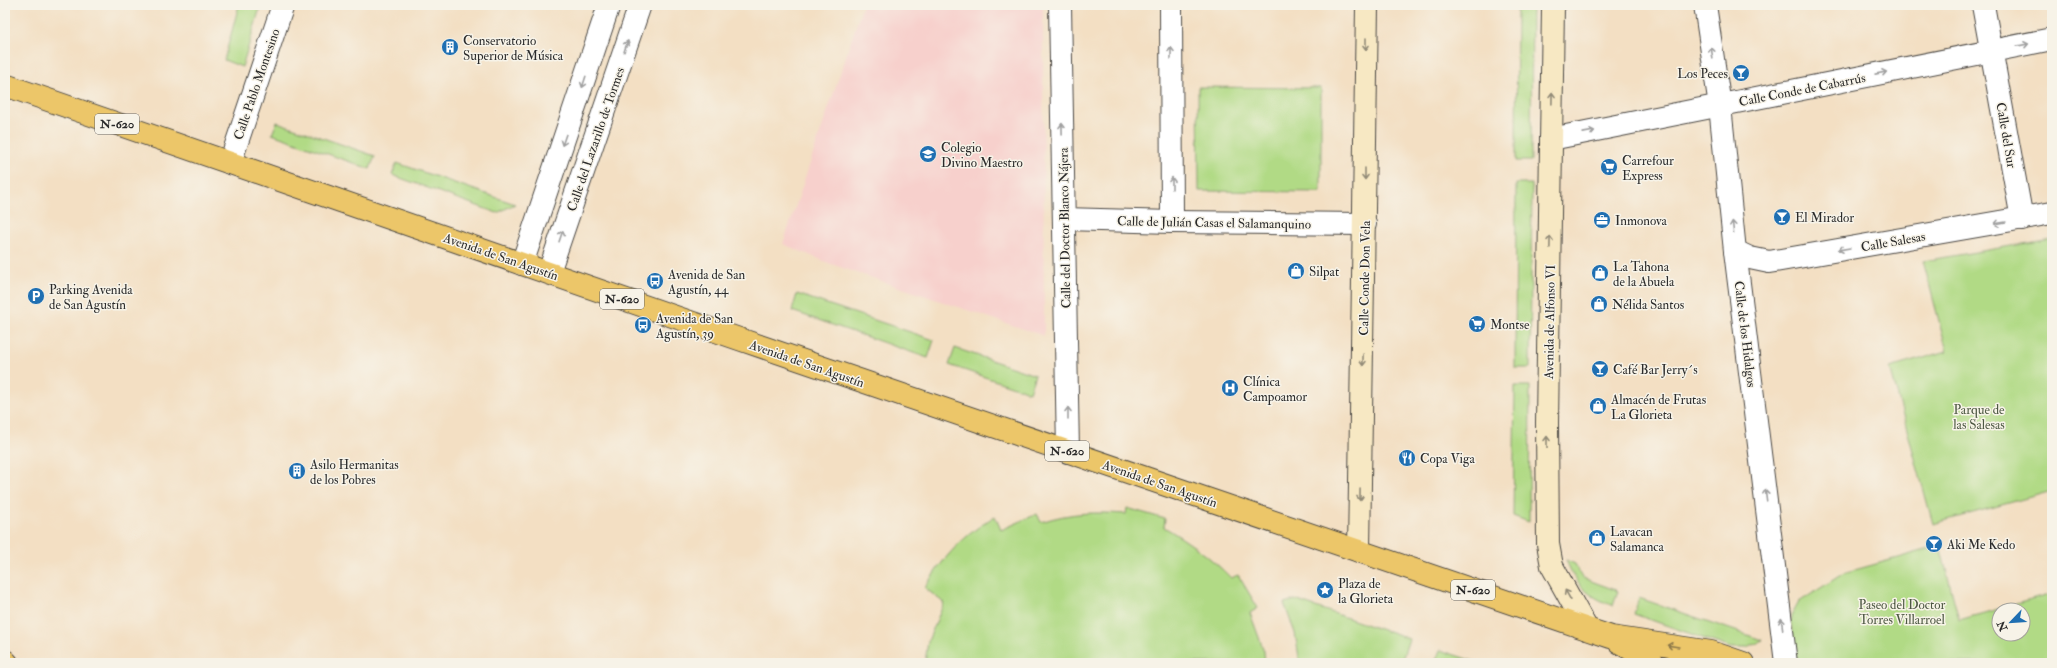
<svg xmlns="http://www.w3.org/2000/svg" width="2057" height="668" font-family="'IM FELL Double Pica',serif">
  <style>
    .built { fill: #f7d0cc }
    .green { fill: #b1da85; stroke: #6e8258; fill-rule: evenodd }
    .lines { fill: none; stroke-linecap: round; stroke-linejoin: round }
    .street-casing { stroke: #494642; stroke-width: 24 }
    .secondary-casing { stroke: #494642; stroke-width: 24 }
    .primary-casing { stroke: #494642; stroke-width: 24 }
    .highway-casing { stroke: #494642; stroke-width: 24 }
    .street { stroke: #fff; stroke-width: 22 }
    .secondary { stroke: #f7e8c3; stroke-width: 22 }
    .primary { stroke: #ecc669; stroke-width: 22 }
    .highway { stroke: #ecc669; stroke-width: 22 }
    .oneway { stroke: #918a77 }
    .oneway2 { stroke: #a0a0a0 }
    .oneway3 { stroke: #8c784a }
    .labels { text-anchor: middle; stroke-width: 3; stroke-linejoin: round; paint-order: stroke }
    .shield { fill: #f7f3e8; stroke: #686764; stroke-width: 1 }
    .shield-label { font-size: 12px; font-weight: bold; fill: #2b2b2b }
    .poi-label { font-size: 13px; fill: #2b2b2b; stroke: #f7f3e8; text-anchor: start }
    .street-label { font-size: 13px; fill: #2b2b2b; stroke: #f7f3e8 }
    .park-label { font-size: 13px; fill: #4c5742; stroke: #f7f3e8 }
  </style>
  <rect width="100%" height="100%" fill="#f7f3e8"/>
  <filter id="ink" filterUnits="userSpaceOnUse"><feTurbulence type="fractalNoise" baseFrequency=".025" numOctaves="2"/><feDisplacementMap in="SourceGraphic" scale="8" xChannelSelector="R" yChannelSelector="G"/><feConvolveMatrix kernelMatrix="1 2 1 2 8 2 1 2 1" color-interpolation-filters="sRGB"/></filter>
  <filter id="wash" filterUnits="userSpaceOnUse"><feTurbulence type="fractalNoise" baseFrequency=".012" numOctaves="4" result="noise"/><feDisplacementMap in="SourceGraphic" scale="16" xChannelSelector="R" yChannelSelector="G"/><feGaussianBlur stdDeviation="0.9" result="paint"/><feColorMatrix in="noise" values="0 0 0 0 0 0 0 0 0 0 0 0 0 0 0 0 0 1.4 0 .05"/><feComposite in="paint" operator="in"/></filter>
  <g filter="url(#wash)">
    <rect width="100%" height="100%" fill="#f3dfc3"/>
    <polygon class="built" points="863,5 1043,5 1044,336 831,264 783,244"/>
    <g class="green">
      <polygon points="239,5 261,5 242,67 224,60"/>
      <polygon points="1517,5 1532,5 1531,161 1516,161"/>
      <polygon points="1198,87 1321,88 1321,192 1199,191"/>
      <polygon points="277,122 375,156 370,169 272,134"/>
      <polygon points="397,163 515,204 497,213 392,175"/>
      <polygon points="1516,184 1532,184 1530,368 1515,368"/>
      <polygon points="2052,239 2052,491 1933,524 1890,368 1947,351 1923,261"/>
      <polygon points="797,294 934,340 928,358 792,311"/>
      <polygon points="955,348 1035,375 1029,392 949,365"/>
      <polygon points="1515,386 1530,386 1529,522 1513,516"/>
      <path d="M1127,508L1165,519L1164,527C1189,542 1211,557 1231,578L1238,575L1258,608L1250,613L1264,651L1265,663H925L928,641L944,603L925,588C944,556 963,536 995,516L1001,530L1037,514L1041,522C1071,512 1095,512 1126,514Z"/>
      <path d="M1940,546L1959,620L2052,594V663H1799L1796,656L1791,625L1792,615L1799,602L1844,573ZM1999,610H2023V634H1999Z"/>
      <path d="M1566,560L1575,564L1583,578L1618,591L1613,606C1587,595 1577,587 1566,560Z"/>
      <polygon points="1639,598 1762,640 1747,648 1731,648 1634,614"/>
      <polygon points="1295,600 1409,639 1401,663 1300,663 1295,633 1284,603"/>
      <polygon points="1440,650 1479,663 1435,663"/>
    </g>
  </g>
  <g filter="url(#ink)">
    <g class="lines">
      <g class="street-casing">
        <g id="street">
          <polyline points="1060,5 1068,452"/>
          <polyline points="1171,5 1172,222"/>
          <polyline points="1705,5 1720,106 1735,251 1786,663"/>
          <polyline points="1983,5 2022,219"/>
          <polyline points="1551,139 2052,39"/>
          <polyline points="230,163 283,5"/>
          <polyline points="1064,219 1172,222 1365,224"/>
          <polyline points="1735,251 1750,258 1769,262 2052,213"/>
          <polyline points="522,264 609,5"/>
          <polyline points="549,272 640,5"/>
        </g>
      </g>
      <g class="secondary-casing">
        <g id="secondary">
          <polyline points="1553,5 1547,423 1548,544 1552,566 1587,629"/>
          <polyline points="1359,551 1367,5"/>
        </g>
      </g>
      <g class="primary-casing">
        <polyline id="primary" points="5,661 7,663"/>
      </g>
      <g class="highway-casing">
        <g id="highway">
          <polyline points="5,85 742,340 1587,629 1611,637 1711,652 1743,663"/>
          <polyline points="1619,642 1653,663"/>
        </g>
      </g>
      <use href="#street" class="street"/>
      <use href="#secondary" class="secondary"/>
      <use href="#primary" class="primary"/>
      <use href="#highway" class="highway"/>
    </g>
    <defs><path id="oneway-shaft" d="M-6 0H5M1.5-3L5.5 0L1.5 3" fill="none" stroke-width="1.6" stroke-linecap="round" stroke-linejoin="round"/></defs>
    <g class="oneway">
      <use href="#oneway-shaft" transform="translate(1366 44) rotate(90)"/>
      <use href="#oneway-shaft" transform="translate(1552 98) rotate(-89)"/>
      <use href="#oneway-shaft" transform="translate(1365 174) rotate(90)"/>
      <use href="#oneway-shaft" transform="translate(1550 242) rotate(-89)"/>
      <use href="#oneway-shaft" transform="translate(1363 360) rotate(91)"/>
      <use href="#oneway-shaft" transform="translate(1547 442) rotate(-90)"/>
      <use href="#oneway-shaft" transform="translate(1360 495) rotate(91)"/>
      <use href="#oneway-shaft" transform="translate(1568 595) rotate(-119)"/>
    </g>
    <g class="oneway2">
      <use href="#oneway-shaft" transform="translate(2023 45) rotate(-11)"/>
      <use href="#oneway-shaft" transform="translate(626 46) rotate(-71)"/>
      <use href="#oneway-shaft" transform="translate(1171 53) rotate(-90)"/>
      <use href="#oneway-shaft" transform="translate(1712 53) rotate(-98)"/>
      <use href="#oneway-shaft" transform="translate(1881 73) rotate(-11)"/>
      <use href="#oneway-shaft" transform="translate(584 82) rotate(108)"/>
      <use href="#oneway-shaft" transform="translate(1062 129) rotate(-91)"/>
      <use href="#oneway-shaft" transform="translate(1589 132) rotate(-11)"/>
      <use href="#oneway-shaft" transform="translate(564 140) rotate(109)"/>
      <use href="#oneway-shaft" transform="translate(1172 183) rotate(-90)"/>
      <use href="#oneway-shaft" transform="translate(2000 223) rotate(170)"/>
      <use href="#oneway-shaft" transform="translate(1733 227) rotate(-96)"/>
      <use href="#oneway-shaft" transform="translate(561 236) rotate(-71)"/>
      <use href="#oneway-shaft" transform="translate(1844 249) rotate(170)"/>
      <use href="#oneway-shaft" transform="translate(1068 413) rotate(-90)"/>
      <use href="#oneway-shaft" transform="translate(1766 495) rotate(-97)"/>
      <use href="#oneway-shaft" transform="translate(1782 624) rotate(-98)"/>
    </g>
    <use class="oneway3" href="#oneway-shaft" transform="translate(1673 646) rotate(-171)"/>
  </g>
  <defs>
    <g id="building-disc" transform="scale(0.9)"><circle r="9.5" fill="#1f6fb2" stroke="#f7f3e8"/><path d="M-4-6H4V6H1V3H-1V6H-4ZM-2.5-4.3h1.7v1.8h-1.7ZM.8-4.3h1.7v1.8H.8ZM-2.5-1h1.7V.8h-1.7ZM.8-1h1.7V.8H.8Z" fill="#fff"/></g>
    <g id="bar-disc" transform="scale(0.9)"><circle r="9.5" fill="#1f6fb2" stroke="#f7f3e8"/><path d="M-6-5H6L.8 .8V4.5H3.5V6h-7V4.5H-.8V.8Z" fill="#fff"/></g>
    <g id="school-disc" transform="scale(0.9)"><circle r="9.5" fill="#1f6fb2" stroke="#f7f3e8"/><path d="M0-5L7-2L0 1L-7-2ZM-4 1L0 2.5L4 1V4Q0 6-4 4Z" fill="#fff"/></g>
    <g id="supermarket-disc" transform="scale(0.9)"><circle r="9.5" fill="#1f6fb2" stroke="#f7f3e8"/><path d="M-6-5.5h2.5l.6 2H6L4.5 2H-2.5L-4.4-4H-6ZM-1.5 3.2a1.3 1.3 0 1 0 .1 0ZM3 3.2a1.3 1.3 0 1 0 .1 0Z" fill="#fff"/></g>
    <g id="office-disc" transform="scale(0.9)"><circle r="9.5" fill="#1f6fb2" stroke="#f7f3e8"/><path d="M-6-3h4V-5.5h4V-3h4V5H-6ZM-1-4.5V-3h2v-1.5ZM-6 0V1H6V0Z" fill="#fff"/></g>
    <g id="shop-disc" transform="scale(0.9)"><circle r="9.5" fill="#1f6fb2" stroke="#f7f3e8"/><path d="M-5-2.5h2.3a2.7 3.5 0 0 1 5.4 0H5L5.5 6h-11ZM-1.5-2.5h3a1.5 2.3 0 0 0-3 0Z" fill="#fff"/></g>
    <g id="bus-disc" transform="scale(0.9)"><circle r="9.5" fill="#1f6fb2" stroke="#f7f3e8"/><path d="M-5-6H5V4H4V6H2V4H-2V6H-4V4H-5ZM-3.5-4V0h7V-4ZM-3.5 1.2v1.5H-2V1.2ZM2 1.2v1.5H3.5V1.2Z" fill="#fff"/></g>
    <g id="parking-disc" transform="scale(0.9)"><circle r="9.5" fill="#1f6fb2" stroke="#f7f3e8"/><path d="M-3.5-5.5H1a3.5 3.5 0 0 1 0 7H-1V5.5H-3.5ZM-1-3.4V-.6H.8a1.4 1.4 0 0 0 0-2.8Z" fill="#fff"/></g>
    <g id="hospital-disc" transform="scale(0.9)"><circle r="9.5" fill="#1f6fb2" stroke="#f7f3e8"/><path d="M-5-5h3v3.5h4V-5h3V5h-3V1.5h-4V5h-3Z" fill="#fff"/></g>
    <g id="restaurant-disc" transform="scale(0.9)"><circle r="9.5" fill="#1f6fb2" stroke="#f7f3e8"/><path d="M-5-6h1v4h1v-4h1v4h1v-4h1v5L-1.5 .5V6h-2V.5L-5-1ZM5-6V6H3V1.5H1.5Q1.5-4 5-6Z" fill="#fff"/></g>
    <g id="sight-disc" transform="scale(0.9)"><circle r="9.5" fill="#1f6fb2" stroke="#f7f3e8"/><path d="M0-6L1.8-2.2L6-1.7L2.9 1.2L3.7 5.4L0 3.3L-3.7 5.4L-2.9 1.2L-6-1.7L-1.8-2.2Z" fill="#fff"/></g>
  </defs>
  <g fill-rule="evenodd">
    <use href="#building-disc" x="450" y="47"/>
    <use href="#bar-disc" x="1741" y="73"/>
    <use href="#school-disc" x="928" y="154"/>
    <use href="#supermarket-disc" x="1609" y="167"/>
    <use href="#bar-disc" x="1782" y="217"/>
    <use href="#office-disc" x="1602" y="220"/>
    <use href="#shop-disc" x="1296" y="271"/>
    <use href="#shop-disc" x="1600" y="273"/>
    <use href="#bus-disc" x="655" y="281"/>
    <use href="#parking-disc" x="36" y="296"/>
    <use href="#shop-disc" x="1599" y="304"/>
    <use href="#supermarket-disc" x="1477" y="324"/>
    <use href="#bus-disc" x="643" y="325"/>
    <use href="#bar-disc" x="1600" y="369"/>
    <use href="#hospital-disc" x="1230" y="388"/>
    <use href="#shop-disc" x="1598" y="406"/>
    <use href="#restaurant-disc" x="1407" y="458"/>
    <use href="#building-disc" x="297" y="471"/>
    <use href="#shop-disc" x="1597" y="538"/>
    <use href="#bar-disc" x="1934" y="544"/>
    <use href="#sight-disc" x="1325" y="590"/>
  </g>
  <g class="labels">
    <g class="shield">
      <rect x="95" y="114" width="44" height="20" rx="3"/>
      <rect x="600" y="289" width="44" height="20" rx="3"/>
      <rect x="1045" y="441" width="44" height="20" rx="3"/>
      <rect x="1451" y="580" width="44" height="20" rx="3"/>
    </g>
    <g class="shield-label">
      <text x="117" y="128">N-620</text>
      <text x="622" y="303">N-620</text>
      <text x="1067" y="455">N-620</text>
      <text x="1473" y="594">N-620</text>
    </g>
    <g class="poi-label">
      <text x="463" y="45">Conservatorio<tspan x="463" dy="15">Superior de Música</tspan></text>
      <text x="1728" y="78" text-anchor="end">Los Peces</text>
      <text x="941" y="152">Colegio<tspan x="941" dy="15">Divino Maestro</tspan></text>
      <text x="1622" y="165">Carrefour<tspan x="1622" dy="15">Express</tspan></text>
      <text x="1795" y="222">El Mirador</text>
      <text x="1615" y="225">Inmonova</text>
      <text x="1613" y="271">La Tahona<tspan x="1613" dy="15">de la Abuela</tspan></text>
      <text x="1309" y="276">Silpat</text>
      <text x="668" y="279">Avenida de San<tspan x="668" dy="15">Agustín, 44</tspan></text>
      <text x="49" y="294">Parking Avenida<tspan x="49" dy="15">de San Agustín</tspan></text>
      <text x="1612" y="309">Nélida Santos</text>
      <text x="656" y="323">Avenida de San<tspan x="656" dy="15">Agustín, 39</tspan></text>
      <text x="1490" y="329">Montse</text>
      <text x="1613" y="374">Café Bar Jerry´s</text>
      <text x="1243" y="386">Clínica<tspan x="1243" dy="15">Campoamor</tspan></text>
      <text x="1611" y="404">Almacén de Frutas<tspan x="1611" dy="15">La Glorieta</tspan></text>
      <text x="1420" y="463">Copa Viga</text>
      <text x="310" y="469">Asilo Hermanitas<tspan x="310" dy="15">de los Pobres</tspan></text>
      <text x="1610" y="536">Lavacan<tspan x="1610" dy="15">Salamanca</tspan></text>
      <text x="1947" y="549">Aki Me Kedo</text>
      <text x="1338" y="588">Plaza de<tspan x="1338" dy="15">la Glorieta</tspan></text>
    </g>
    <g class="street-label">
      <text transform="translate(256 84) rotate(-71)" y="5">Calle Pablo Montesino</text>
      <text transform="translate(1802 89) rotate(-11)" y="5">Calle Conde de Cabarrús</text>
      <text transform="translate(2007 135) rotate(80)" y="5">Calle del Sur</text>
      <text transform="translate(595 139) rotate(-71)" y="5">Calle del Lazarillo de Tormes</text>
      <text transform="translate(1214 222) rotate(1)" y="5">Calle de Julián Casas el Salamanquino</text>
      <text transform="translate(1064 228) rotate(-91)" y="5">Calle del Doctor Blanco Nájera</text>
      <text transform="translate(1893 241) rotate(-10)" y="5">Calle Salesas</text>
      <text transform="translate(501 256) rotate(19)" y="5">Avenida de San Agustín</text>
      <text transform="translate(1364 278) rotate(-89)" y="5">Calle Conde Don Vela</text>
      <text transform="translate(1549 322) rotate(-89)" y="5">Avenida de Alfonso VI</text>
      <text transform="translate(1746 334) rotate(83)" y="5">Calle de los Hidalgos</text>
      <text transform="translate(807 363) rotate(19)" y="5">Avenida de San Agustín</text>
      <text transform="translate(1160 483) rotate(19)" y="5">Avenida de San Agustín</text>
    </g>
    <g class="park-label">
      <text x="1979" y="414">Parque de<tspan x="1979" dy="15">las Salesas</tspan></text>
      <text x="1902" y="609">Paseo del Doctor<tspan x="1902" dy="15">Torres Villarroel</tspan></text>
    </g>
  </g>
  <rect width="2057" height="668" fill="none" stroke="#f7f3e8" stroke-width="20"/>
  <g transform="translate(2011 622) rotate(245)"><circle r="19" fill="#f7f3e8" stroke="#a5a39c"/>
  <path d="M0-3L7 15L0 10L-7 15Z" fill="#1f6fb2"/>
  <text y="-6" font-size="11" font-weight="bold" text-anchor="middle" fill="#2b2b2b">N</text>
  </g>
</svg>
